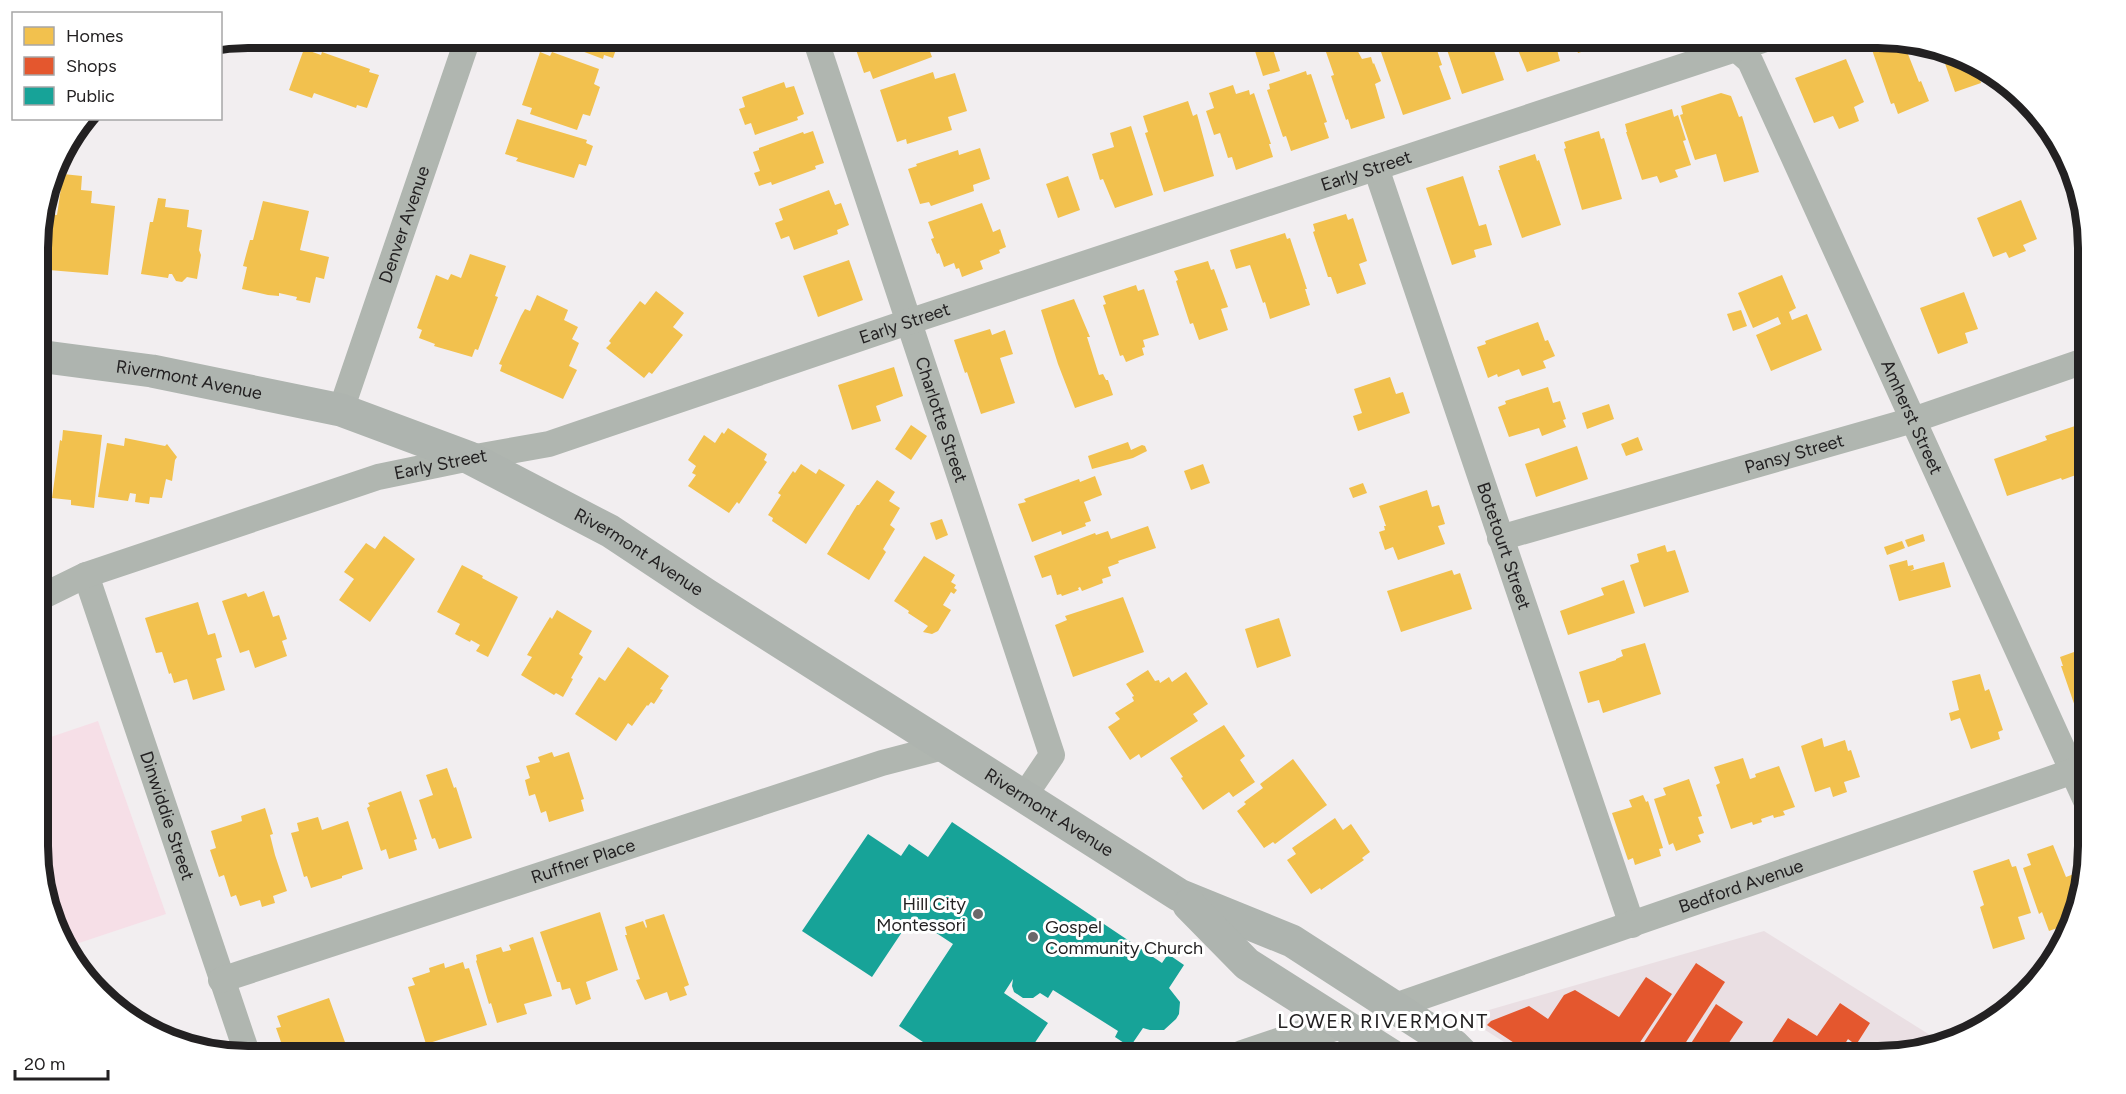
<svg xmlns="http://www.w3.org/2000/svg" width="2126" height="1094" font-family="Figtree,sans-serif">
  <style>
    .built { fill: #eadfe3 }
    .green { fill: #f6dfe7 }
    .homes { fill: #f2c14e }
    .shops { fill: #e4572e }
    .public { fill: #17a398 }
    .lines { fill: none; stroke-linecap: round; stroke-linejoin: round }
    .minor { stroke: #b0b6b0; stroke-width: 26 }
    .tertiary { stroke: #b0b6b0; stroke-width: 32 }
    .secondary { stroke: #aeb4af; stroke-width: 33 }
    .poi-dot { fill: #6b696a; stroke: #fff; stroke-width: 2 }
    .labels { text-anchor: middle; stroke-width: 6; stroke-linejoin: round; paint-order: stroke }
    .street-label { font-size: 18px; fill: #232122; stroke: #fff }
    .poi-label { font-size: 18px; fill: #232122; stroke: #fff; text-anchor: end }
    .neighbourhood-label { font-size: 20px; letter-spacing: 1.5px; fill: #232122; stroke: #fff }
    .rim { fill: none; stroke: #232122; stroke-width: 8 }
  </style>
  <rect width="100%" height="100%" fill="#f2eef0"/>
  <polygon class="built" points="1764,931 1938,1040 1892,1056 1526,1056 1482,1028 1482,1012"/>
  <polygon class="green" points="98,721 166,914 67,947 39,874 39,741"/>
  <g class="homes">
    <polygon points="346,38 392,38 388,51 377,47 377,49"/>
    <polygon points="556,38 620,38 613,58 604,55 603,59 555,41"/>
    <polygon points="852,38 925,38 932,57 873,79 870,71 864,73"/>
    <polygon points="1383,38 1430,38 1431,42 1434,41 1442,65 1439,66 1451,99 1403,115 1381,52 1387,49"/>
    <polygon points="1443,38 1493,38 1495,44 1492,45 1504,80 1462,94"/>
    <polygon points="1513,38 1554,38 1560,61 1527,72"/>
    <polygon points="1572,38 1602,38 1603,45 1578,53"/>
    <polygon points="1889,40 1904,44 1919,82 1921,81 1929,101 1898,114 1894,103 1891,104 1871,47"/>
    <polygon points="1271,43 1280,71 1263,76 1254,48"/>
    <polygon points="1347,46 1348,48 1355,46 1362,59 1371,57 1373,64 1374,63 1381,81 1375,84 1385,118 1351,129 1348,119 1346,120 1331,76 1334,75 1326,52"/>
    <polygon points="304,49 321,55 322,52 370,69 369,72 379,75 367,108 357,105 356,108 314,93 312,98 289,90"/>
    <polygon points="540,52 550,56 552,52 599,69 594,84 600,87 590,116 583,114 577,130 530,114 532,108 522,105"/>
    <polygon points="1941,52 1972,59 1978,65 1983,78 1980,79 1981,83 1955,92"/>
    <polygon points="1846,59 1864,102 1854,107 1859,121 1839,129 1833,116 1814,123 1795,78"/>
    <polygon points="1306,71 1307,75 1311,74 1327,122 1324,123 1329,138 1291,151 1286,136 1283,137 1267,90 1270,89 1269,84"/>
    <polygon points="933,72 935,79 955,73 967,111 948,117 952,130 907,144 906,139 897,142 880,90"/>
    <polygon points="784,82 786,88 794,86 804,114 797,117 798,120 755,135 751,123 745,125 739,109 745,107 742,97"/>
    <polygon points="1233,85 1236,94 1249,90 1250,95 1254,93 1271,144 1269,144 1273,157 1236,170 1232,157 1228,158 1220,133 1214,135 1206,111 1214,108 1209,93"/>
    <polygon points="1721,93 1731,96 1739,117 1742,116 1759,172 1724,182 1716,154 1695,160 1680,115 1683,114 1681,106"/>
    <polygon points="1188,101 1193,116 1197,114 1214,176 1164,192 1145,133 1148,132 1143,116"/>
    <polygon points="1672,109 1674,117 1678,115 1686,140 1683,141 1691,165 1675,170 1678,177 1660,183 1657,176 1642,180 1626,132 1627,132 1625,124"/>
    <polygon points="517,119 587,140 586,143 593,146 586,166 579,164 574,178 516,161 518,158 505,154"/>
    <polygon points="1131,126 1153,195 1115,208 1103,179 1100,180 1092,154 1114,147 1110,133"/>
    <polygon points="813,131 824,163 815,166 816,169 772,185 771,182 759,186 754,173 760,171 753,152 759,150 759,148 803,132 804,134"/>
    <polygon points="1599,131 1601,139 1604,138 1622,199 1582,210 1564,149 1566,148 1564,142"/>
    <polygon points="980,148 990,179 973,185 974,191 931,206 929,202 920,204 908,169 917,166 916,164 958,150 959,155"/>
    <polygon points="1535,154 1537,161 1539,160 1561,225 1522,238 1498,170 1500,170 1499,166"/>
    <polygon points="63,174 82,176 81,190 92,191 91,203 115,206 108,275 49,270 50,263 48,263 50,243 46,242 49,214 57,215"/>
    <polygon points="1068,176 1080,210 1058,218 1046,184"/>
    <polygon points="1463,176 1479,226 1486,224 1492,245 1474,250 1476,257 1452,265 1426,188"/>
    <polygon points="829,190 835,205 841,203 849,225 837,230 838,234 794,250 789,236 781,239 775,223 783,220 779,209"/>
    <polygon points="158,198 166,199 165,207 189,210 187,227 202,230 199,250 201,255 197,279 187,277 182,282 176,281 172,274 169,274 168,278 141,274 150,222 153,222"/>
    <polygon points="2021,200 2037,239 2023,245 2026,251 2009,258 2006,252 1993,257 1977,218"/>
    <polygon points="263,201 309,211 300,250 329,257 324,279 316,277 310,303 296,300 297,297 279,293 279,296 268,295 242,289 247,267 243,266 250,240 253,240"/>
    <polygon points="982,203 993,232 1000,229 1006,247 999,250 1000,253 980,261 983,269 962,277 959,268 956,269 954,263 944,267 939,253 937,254 931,239 934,238 928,222"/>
    <polygon points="1346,214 1348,220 1353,218 1367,261 1359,264 1366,284 1337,294 1331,277 1328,277 1313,232 1315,231 1313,224"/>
    <polygon points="1285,233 1287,239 1290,238 1307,289 1305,289 1310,305 1270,319 1265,302 1263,303 1250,265 1236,269 1230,250"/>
    <polygon points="470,254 506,266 495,296 498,297 478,350 475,349 472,357 434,346 435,344 419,338 422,330 417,328 436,275 448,280 451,274 461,278"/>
    <polygon points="849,260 863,300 818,317 803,276"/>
    <polygon points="1208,261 1211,270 1214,269 1228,307 1221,309 1228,330 1199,340 1193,323 1190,324 1176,281 1178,280 1174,271"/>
    <polygon points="1782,275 1796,308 1789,312 1792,320 1807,314 1822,350 1771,371 1756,335 1781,324 1778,317 1753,328 1738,293"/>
    <polygon points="1136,285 1138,291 1144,289 1159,335 1143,340 1145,347 1142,348 1144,355 1126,362 1123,355 1120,356 1103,305 1106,304 1103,296"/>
    <polygon points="656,291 684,313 673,327 683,335 652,374 649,372 644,378 606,348 611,343 609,341 640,301 645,305"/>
    <polygon points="1964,292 1978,329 1965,333 1968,343 1938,354 1920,308"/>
    <polygon points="537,295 568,310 564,320 578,327 572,339 579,343 569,366 577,370 563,399 500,371 502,365 499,364 521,316 525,309 530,311"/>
    <polygon points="1074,299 1090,337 1087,337 1099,375 1103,374 1106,380 1108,380 1113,395 1075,408 1058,364 1041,310"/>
    <polygon points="1741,310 1747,326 1733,331 1727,314"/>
    <polygon points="1538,322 1545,341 1548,340 1555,356 1543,361 1546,368 1522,376 1519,369 1498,377 1497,374 1488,378 1477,347 1486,344 1485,341"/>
    <polygon points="990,329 992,335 1005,330 1013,354 1000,358 1015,403 981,414 967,372 965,373 954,340"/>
    <polygon points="894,367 903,396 876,406 881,421 852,430 838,385"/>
    <polygon points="1390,377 1396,394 1403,392 1410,413 1358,431 1353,416 1362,413 1354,389"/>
    <polygon points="1548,387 1553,403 1560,401 1566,419 1563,420 1566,427 1542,436 1539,428 1509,437 1498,407 1506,404 1505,401"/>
    <polygon points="1609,404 1614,419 1587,429 1582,413"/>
    <polygon points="2084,423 2087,433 2087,471 2062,480 2061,478 2007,496 1994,459 2047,440 2045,436"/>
    <polygon points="911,425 927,436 911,460 895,449"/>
    <polygon points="38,427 45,427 45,438 47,438 48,497 39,497"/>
    <polygon points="728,428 767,454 764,460 767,462 739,504 737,502 729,513 688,486 696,475 692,473 696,466 688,460 704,435 715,443 722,432 724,434"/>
    <polygon points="63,430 102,435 94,508 71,505 71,500 52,498 60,440 62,441"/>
    <polygon points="1638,437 1643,450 1626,456 1621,444"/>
    <polygon points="125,438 165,446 167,444 177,457 175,460 172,481 166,479 162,498 150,497 149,504 135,502 136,494 130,493 128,501 98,497 107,443 124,446"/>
    <polygon points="1128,442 1131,450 1142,445 1145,446 1147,451 1133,458 1092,469 1088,456"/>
    <polygon points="1577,446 1588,479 1536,497 1525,464"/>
    <polygon points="801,464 816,474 819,469 845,485 806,544 772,521 773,518 768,515 781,495 778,493 793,471 795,473"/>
    <polygon points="1203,464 1210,483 1191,490 1184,471"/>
    <polygon points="1095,476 1102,495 1084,502 1091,521 1085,523 1086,526 1062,535 1061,531 1032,542 1018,504 1026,502 1024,499 1079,479 1080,482"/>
    <polygon points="877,480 895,492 889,501 900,508 890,525 895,529 883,549 886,552 869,580 827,554 857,505 859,505"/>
    <polygon points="1363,483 1367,493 1353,498 1349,488"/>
    <polygon points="1427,490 1432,507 1439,505 1445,524 1438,526 1445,544 1398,560 1393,547 1385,550 1379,532 1385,530 1384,526 1386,526 1379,506"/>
    <polygon points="942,519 948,535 936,540 930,523"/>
    <polygon points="1148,526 1156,548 1118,561 1119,563 1108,567 1111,576 1102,579 1103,583 1082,591 1080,587 1078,588 1079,590 1062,596 1061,594 1057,595 1051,575 1042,578 1034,556 1095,533 1096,535 1108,531 1111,539"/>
    <polygon points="1923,534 1925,541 1908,547 1905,540"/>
    <polygon points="384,536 415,559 370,622 339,600 354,579 344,572 366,543 375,549"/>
    <polygon points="1902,541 1905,548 1887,555 1884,547"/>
    <polygon points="1665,545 1667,552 1675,550 1689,592 1644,607 1630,565 1639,562 1637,554"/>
    <polygon points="924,556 955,575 951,582 956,585 954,588 957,590 954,594 951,592 943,605 951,610 938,631 932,634 923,632 928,626 908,613 909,611 894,601"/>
    <polygon points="1907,560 1908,566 1913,565 1914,569 1910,571 1944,562 1951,587 1899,601 1889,565"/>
    <polygon points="462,565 483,576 482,578 518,597 488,657 476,651 480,645 471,640 470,642 455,634 460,624 437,612"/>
    <polygon points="1452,570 1454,575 1460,573 1472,609 1401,632 1387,591"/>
    <polygon points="1624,580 1635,613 1568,635 1560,611 1604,595 1601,588"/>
    <polygon points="264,591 273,617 279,615 287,639 282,641 287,656 255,668 249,650 240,653 222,601 246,593 248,597"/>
    <polygon points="1123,597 1144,652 1073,677 1055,625 1067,620 1065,616"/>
    <polygon points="198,602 208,635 215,633 222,657 216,659 225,690 193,700 187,679 174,683 171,673 169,674 162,652 156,653 145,618"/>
    <polygon points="557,610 592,631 579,654 583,657 571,678 573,679 563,697 556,693 554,695 521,675 532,657 527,655 550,617 552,619"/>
    <polygon points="1279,618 1291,656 1257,668 1245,629"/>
    <polygon points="1645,643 1661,694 1603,713 1599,700 1588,703 1579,672 1616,660 1616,659 1623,656 1621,650"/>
    <polygon points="628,647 669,676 660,689 663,690 654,704 651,702 648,706 647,705 632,726 628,723 616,741 575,714 599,677 605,681"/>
    <polygon points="2088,647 2088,723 2085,724 2083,717 2079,718 2061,666 2063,666 2060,657"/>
    <polygon points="1148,670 1155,681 1159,680 1160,683 1169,677 1172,682 1186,672 1208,704 1193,714 1198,721 1141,758 1139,754 1130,760 1108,727 1120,719 1115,713 1134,701 1132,697 1134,696 1126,684"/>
    <polygon points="1980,674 1985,691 1989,689 2003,730 1998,732 2000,739 1971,749 1960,718 1951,721 1949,713 1959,710 1952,681"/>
    <polygon points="1224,725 1245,756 1240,760 1255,782 1233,797 1229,792 1203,810 1181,778 1183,777 1170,758"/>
    <polygon points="1822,738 1824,747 1845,740 1848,751 1851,750 1860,777 1844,782 1847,792 1833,797 1830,787 1815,792 1801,746"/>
    <polygon points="552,752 554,757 569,752 584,799 581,800 584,811 549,822 546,811 541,813 535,794 529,796 525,780 530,778 526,766 540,762 538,757"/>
    <polygon points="1743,758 1750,779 1756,777 1755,774 1779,766 1795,807 1783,811 1785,815 1774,818 1773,815 1761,819 1762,822 1753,825 1752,822 1731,829 1716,785 1720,783 1714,767"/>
    <polygon points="1293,759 1327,805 1275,844 1273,842 1264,848 1237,811 1246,804 1244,802 1263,788 1260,784"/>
    <polygon points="447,768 454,788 456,787 472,838 439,849 435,838 432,839 419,800 433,795 426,775"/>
    <polygon points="1689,779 1702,816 1698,817 1704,833 1698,835 1701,842 1676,851 1673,843 1669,845 1654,799 1666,795 1663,788"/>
    <polygon points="401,791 417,839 414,840 417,850 389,859 386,849 381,851 367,808 370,806 368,803"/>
    <polygon points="1643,795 1646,802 1648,801 1663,848 1659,849 1661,856 1635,865 1633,858 1628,860 1612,813 1632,807 1629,800"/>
    <polygon points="265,808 273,834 270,835 275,855 287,891 273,896 275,903 262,907 260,900 240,906 236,895 231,897 224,875 219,877 210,850 216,848 211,831 242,821 241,816"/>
    <polygon points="318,817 322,830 348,821 363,869 342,876 342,878 311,888 307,876 304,877 291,833 299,831 297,823"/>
    <polygon points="1335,818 1343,830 1351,824 1370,852 1362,858 1364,860 1321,890 1320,888 1311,894 1287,860 1296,854 1292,848"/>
    <polygon points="2053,845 2066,877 2074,874 2079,888 2076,901 2071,903 2073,911 2071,923 2049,931 2042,912 2039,914 2023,868 2031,865 2027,854"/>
    <polygon points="2009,859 2012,867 2016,866 2031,913 2018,917 2025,939 1993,949 1980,907 1984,905 1973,871"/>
    <polygon points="600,912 618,970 586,982 591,999 576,1005 570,988 562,990 560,982 557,982 540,932"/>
    <polygon points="664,914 689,985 684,987 687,995 670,1001 667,992 645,1000 636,980 640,979 625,935 627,935 625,927 643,921 646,928 647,927 645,920"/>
    <polygon points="533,937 552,996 524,1004 527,1014 497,1023 491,1003 489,1004 476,961 477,960 476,955 501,947 503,952 511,950 509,945"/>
    <polygon points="463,962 465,969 469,968 487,1025 426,1044 408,987 415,985 412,978 430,972 429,968 444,963 445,968"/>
    <polygon points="329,998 350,1056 286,1056 276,1028 281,1027 277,1016"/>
  </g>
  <g class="shops">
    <polygon points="1696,963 1725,982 1677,1056 1635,1056"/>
    <polygon points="1646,977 1672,994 1631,1056 1534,1056 1487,1025 1491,1021 1529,1006 1548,1019 1564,995 1575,990 1619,1017"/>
    <polygon points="1840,1003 1870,1023 1856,1045 1848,1039 1837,1056 1763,1056 1788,1018 1817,1036"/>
    <polygon points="1716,1004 1743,1022 1720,1056 1683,1056"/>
  </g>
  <polygon class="public" points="952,822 1162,963 1168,954 1184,965 1169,988 1180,1002 1179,1014 1176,1019 1164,1030 1150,1030 1143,1028 1130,1047 1115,1037 1118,1031 1053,990 1048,998 1040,993 1033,998 1023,998 1014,992 1012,986 1013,979 1004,993 1048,1023 1034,1044 1041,1048 1035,1056 944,1056 899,1026 953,944 912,917 872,977 802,931 868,834 901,856 909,844 928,857"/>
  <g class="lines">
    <g class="minor">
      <path id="s1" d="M815,38L1052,755L1025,795"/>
      <path id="s2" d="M1726,40L1750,61L2088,805"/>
      <path id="s3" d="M1376,168L1632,925"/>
      <path id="s4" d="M341,410L468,38"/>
      <path id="s5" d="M1500,538L1913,420L2087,360"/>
      <path id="s6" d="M86,575L248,1056"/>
      <path id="s7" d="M39,598L86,575L378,477L470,458L549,444L908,322L1769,38"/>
      <path id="s8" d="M221,980L882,763L947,746"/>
      <path id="s9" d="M1395,1006L2088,766"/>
    </g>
    <polyline class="tertiary" points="1243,1056 1340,1023"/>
    <g class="secondary">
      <path id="s10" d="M38,356L152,371L341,410L470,458L610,531L705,594L1179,895L1292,941L1453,1045L1464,1056"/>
      <polyline points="1189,905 1247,964 1392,1056"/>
    </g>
  </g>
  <g class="poi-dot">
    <circle cx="978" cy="914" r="6"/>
    <circle cx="1033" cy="937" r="6"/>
  </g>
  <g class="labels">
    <g class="street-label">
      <text dy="6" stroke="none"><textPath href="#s7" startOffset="1396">Early Street</textPath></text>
      <text dy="6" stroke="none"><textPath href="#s4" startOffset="196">Denver Avenue</textPath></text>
      <text dy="6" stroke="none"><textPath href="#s7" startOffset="910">Early Street</textPath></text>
      <text dy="6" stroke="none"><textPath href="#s10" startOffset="153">Rivermont Avenue</textPath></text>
      <text dy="6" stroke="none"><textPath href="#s2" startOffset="423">Amherst Street</textPath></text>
      <text dy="6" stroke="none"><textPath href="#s1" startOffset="402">Charlotte Street</textPath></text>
      <text dy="6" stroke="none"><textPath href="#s5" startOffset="306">Pansy Street</textPath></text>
      <text dy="6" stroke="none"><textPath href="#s7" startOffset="424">Early Street</textPath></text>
      <text dy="6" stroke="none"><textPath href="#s3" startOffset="399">Botetourt Street</textPath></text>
      <text dy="6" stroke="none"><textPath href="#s10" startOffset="639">Rivermont Avenue</textPath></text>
      <text dy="6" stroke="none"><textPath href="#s10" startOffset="1125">Rivermont Avenue</textPath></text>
      <text dy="6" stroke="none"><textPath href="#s6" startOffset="254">Dinwiddie Street</textPath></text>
      <text dy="6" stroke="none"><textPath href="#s8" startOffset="381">Ruffner Place</textPath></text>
      <text dy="6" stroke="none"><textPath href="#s9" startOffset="366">Bedford Avenue</textPath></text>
    </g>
    <g class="poi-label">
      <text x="966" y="910">Hill City<tspan x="966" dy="21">Montessori</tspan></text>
      <text x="1045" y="933" text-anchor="start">Gospel<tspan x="1045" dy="21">Community Church</tspan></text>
    </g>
    <g class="neighbourhood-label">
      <text x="1383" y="1028">LOWER RIVERMONT</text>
    </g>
  </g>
  <path d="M0 0H2126V1094H0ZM248 48H1878A200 200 0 0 1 2078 248V846A200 200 0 0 1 1878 1046H248A200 200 0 0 1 48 846V248A200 200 0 0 1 248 48Z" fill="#fff" fill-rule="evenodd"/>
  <path class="rim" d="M248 48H1878A200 200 0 0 1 2078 248V846A200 200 0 0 1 1878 1046H248A200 200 0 0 1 48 846V248A200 200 0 0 1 248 48Z"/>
  <rect x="12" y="12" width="210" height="108" fill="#ffffff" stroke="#a7a6a7" stroke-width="1.5"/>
  <rect x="24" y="27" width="30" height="18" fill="#f2c14e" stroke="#a7a6a7" stroke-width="1.5"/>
  <text x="66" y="42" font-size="18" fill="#232122">Homes</text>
  <rect x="24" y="57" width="30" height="18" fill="#e4572e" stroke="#a7a6a7" stroke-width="1.5"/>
  <text x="66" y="72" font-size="18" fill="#232122">Shops</text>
  <rect x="24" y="87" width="30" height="18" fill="#17a398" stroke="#a7a6a7" stroke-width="1.5"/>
  <text x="66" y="102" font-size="18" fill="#232122">Public</text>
  <path d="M15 1070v9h93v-9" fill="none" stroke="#232122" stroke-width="3"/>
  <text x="24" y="1070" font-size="18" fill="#232122" stroke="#ffffff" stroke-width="4.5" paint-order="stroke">20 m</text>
</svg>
